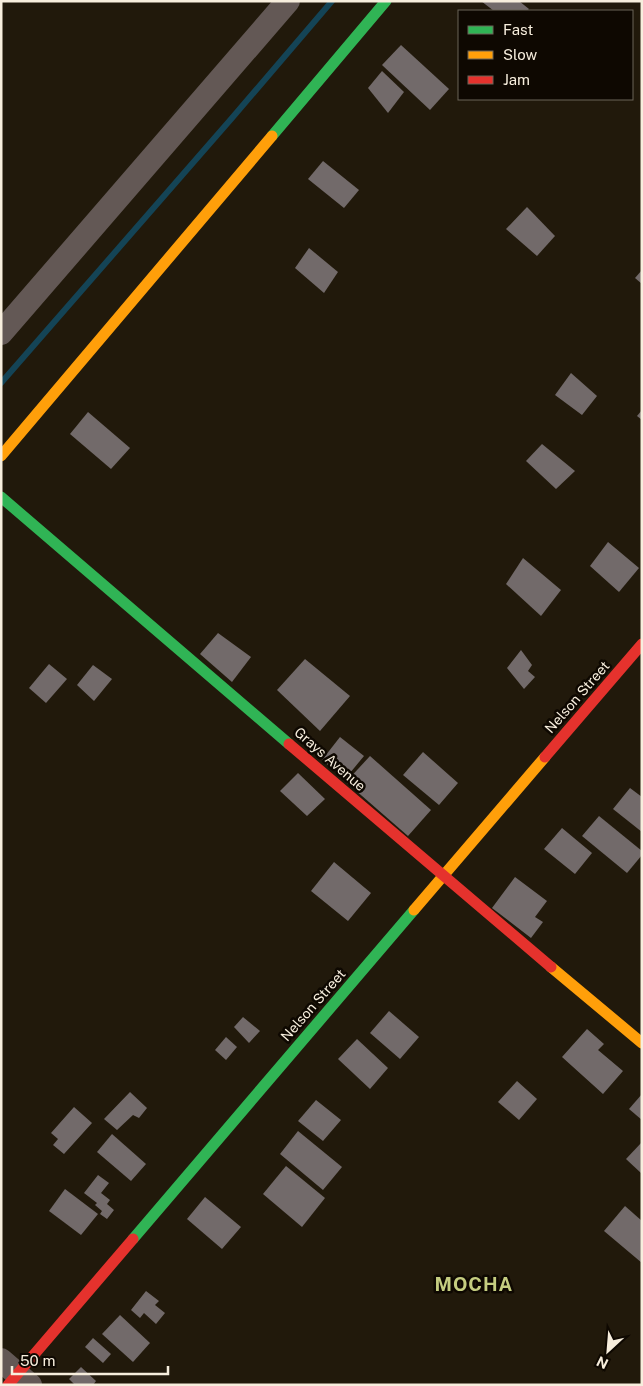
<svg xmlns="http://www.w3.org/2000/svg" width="643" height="1386" font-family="'Public Sans',sans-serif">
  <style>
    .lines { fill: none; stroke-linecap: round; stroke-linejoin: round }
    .stream { stroke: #144456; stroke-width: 6 }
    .building { fill: #726a6a }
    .street { stroke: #635855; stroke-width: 24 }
    .fast { stroke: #30b455; stroke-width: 11 }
    .slow { stroke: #ff9f0a; stroke-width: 11 }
    .jam { stroke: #e5322d; stroke-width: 11 }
    .labels { text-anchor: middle; stroke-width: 5; stroke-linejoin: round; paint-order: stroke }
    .street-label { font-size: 14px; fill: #f7eedd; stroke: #0e0801 }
    .district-label { font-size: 19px; font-weight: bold; letter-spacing: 1px; fill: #c5cd80; stroke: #0e0801 }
  </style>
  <rect width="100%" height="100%" fill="#21190b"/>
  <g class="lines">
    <polyline class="stream" points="1,383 232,118 332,1"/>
  </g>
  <g class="building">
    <polygon points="481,1 519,1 529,9 527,11 494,11"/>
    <polygon points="401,45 449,89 430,110 382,65"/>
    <polygon points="382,71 404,92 388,113 368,88"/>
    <polygon points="323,161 359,190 344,208 308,179"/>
    <polygon points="527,207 555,236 537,256 506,229"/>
    <polygon points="309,248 338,272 324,293 295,268"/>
    <polygon points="642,270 642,284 635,278"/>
    <polygon points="571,373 597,396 582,415 555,395"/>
    <polygon points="642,410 642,420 637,416"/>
    <polygon points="88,412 130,448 111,469 70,434"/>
    <polygon points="542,444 575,471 556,489 526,461"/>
    <polygon points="608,542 639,568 619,592 590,566"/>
    <polygon points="523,558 561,590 541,616 506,584"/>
    <polygon points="218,633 251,657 232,682 200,654"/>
    <polygon points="521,650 532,665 528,671 535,677 524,689 507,668"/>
    <polygon points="305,659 350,696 320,731 277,690"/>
    <polygon points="49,664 67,679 46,703 29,688"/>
    <polygon points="93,665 112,679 94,701 77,685"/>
    <polygon points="340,737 364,756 345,779 322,760"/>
    <polygon points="423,752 458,783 439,805 403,775"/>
    <polygon points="370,756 431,810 408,836 346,782"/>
    <polygon points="298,773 325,799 307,816 280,791"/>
    <polygon points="630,788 642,797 642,832 613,809"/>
    <polygon points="599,816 642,851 642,855 627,873 582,836"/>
    <polygon points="562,828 592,853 575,874 544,849"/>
    <polygon points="334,862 371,893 348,921 311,891"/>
    <polygon points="515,877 547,901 535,917 543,922 531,938 492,908"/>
    <polygon points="389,1011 419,1037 400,1059 370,1033"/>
    <polygon points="243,1017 260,1031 249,1043 234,1027"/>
    <polygon points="587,1029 604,1044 598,1050 623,1071 603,1094 562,1057"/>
    <polygon points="226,1037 237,1047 226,1060 215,1050"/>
    <polygon points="357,1039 388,1068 370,1089 338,1059"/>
    <polygon points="517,1081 537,1099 519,1120 498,1102"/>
    <polygon points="130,1092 147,1108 139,1118 133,1115 117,1130 104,1119"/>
    <polygon points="642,1094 642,1120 629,1109"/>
    <polygon points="316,1100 341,1120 323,1141 298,1121"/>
    <polygon points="74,1107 92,1123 64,1154 53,1145 58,1139 51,1133"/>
    <polygon points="298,1131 342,1167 323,1190 280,1154"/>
    <polygon points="112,1134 146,1164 131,1181 97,1152"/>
    <polygon points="642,1142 642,1174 626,1159"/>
    <polygon points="286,1166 325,1198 302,1227 263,1194"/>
    <polygon points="98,1175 109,1183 101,1193 110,1200 107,1204 114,1210 107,1219 100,1214 102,1211 95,1205 97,1203 84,1193"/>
    <polygon points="65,1189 98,1214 81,1235 49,1211"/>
    <polygon points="205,1197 241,1227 222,1249 187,1219"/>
    <polygon points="625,1206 642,1221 642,1263 604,1231"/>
    <polygon points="146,1291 159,1301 155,1305 165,1313 156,1324 144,1313 140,1318 131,1310"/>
    <polygon points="120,1315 150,1343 133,1362 102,1334"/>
    <polygon points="93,1338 111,1354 103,1363 85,1347"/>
    <polygon points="81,1367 96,1381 93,1385 75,1385 69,1379"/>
  </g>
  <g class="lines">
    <g class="street">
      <polyline points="1,333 288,1"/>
      <polyline points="1,1360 30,1385"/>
    </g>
    <g class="fast">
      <polyline points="272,136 386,1"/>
      <polyline points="1,497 289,744"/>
      <polyline points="133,1239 414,910"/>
    </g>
    <g class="slow">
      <polyline points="1,456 272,136"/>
      <polyline points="414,910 545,757"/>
      <polyline points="551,967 642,1043"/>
    </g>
    <g class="jam">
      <polyline points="289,744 551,967"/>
      <polyline points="545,757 642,644"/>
      <polyline points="8,1385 133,1239"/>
    </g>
  </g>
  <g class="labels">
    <g class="street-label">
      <text transform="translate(577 697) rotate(-49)" y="5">Nelson Street</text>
      <text transform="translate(330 759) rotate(41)" y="5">Grays Avenue</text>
      <text transform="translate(313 1005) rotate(-49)" y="5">Nelson Street</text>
    </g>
    <g class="district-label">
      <text x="474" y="1291">MOCHA</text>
    </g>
  </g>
  <rect width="643" height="1386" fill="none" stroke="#f7eedd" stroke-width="5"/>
  <rect x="458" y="10" width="175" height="90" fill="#0e0801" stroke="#6b6459"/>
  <rect x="468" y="26" width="25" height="8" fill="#30b455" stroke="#6b6459"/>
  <text x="503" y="35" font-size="15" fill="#f7eedd">Fast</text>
  <rect x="468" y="51" width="25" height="8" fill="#ff9f0a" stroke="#6b6459"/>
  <text x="503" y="60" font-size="15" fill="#f7eedd">Slow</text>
  <rect x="468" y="76" width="25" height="8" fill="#e5322d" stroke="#6b6459"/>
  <text x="503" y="85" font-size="15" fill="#f7eedd">Jam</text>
  <g transform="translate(608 1351) rotate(206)" stroke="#0e0801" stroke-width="4" paint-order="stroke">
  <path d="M0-4L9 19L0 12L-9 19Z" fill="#f7eedd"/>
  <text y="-8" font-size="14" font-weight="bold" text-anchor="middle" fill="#f7eedd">N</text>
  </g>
  <path d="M12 1366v8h156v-8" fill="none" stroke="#f7eedd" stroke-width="2.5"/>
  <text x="20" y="1366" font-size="15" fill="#f7eedd" stroke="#0e0801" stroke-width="4" paint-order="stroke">50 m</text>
</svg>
